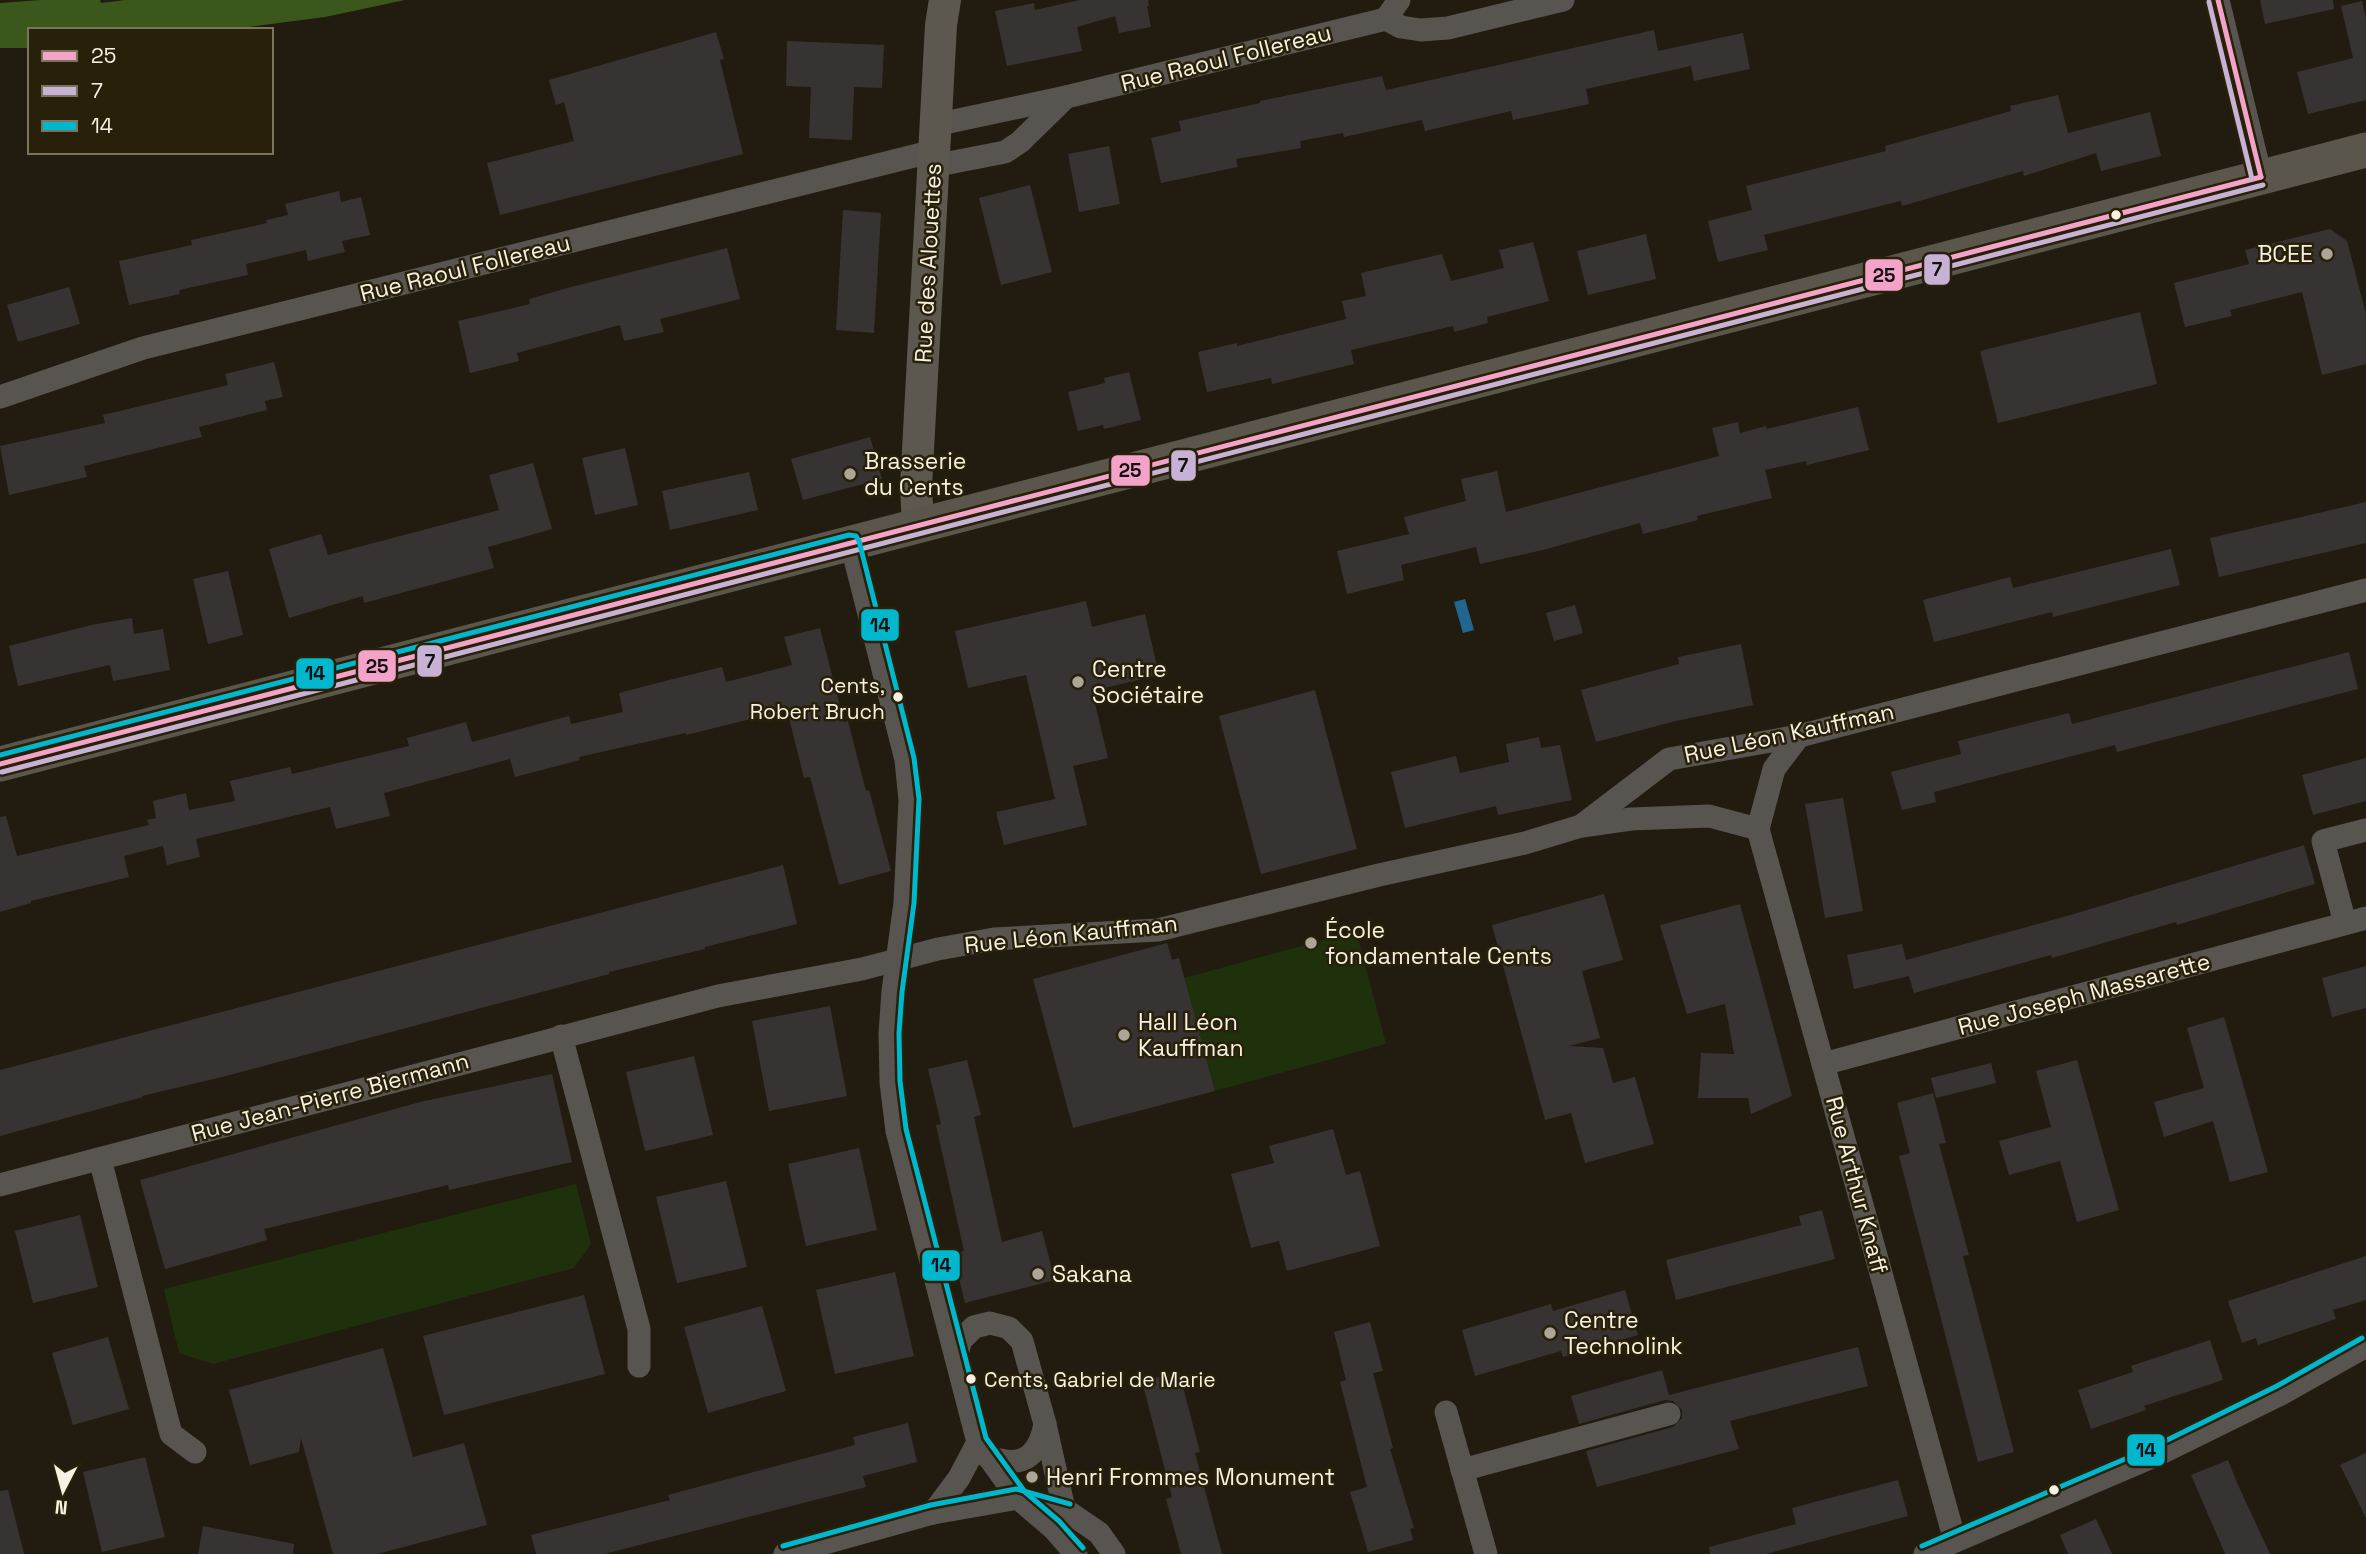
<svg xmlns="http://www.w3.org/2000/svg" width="2366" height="1554" font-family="'Space Grotesk',sans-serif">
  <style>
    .green { fill: #1f300c }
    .forest { fill: #3c571c }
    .water { fill: #21668e }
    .building { fill: #373332 }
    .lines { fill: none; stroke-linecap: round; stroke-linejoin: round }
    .street { stroke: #585550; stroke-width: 23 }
    .secondary { stroke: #5c5850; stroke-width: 32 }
    .primary { stroke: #5a564b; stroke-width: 35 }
    .bus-1-casing { stroke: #282008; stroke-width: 10 }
    .bus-2-casing { stroke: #282008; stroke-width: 10 }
    .bus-3-casing { stroke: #282008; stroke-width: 10 }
    .bus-1 { stroke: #f4a3c8; stroke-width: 5 }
    .bus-2 { stroke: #c7b2d5; stroke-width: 5 }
    .bus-3 { stroke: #00b7ce; stroke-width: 5 }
    .bus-dot { fill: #f6f1e2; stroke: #282008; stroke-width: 2.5 }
    .poi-dot { fill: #aba698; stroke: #282008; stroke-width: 2.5 }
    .labels { text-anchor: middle; stroke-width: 5; stroke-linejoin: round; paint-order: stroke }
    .bus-label { font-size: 21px; fill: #f6f1e2; stroke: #282008; text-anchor: end }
    .street-label { font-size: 23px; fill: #f6f1e2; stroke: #282008 }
    .poi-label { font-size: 23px; fill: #f6f1e2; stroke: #282008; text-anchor: start }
    .line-badge { stroke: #282008; stroke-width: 2.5 }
    .pale-badge-label { font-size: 19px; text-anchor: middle; font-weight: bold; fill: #111 }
  </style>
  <rect width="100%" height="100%" fill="#211c0f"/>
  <g class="green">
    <polygon points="1356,931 1386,1044 1215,1091 1184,978"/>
    <polygon points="576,1184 591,1244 574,1268 213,1364 179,1353 164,1289"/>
  </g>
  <polygon class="forest" points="41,0 100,0 101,3 125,0 405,0 325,17 226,30 30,30 30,48 0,48 0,3"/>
  <polygon class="water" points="1465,599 1474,630 1463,633 1454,602"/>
  <g class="building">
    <polygon points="1080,0 1148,0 1149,6 1147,6 1151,27 1119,33 1115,16 1077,27 1082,51 1007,66 995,11 1034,3 1035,10"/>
    <polygon points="2260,0 2333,0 2334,9 2265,24"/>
    <polygon points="2362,1 2366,19 2366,100 2308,114 2297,72 2353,58 2341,6"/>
    <polygon points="1654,30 1658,51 1743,33 1750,69 1694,81 1691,66 1586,89 1589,104 1513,120 1511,111 1425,131 1422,120 1344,137 1343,133 1300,141 1301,148 1236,159 1238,167 1161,183 1151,138 1181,131 1179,121 1260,103 1260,101 1382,76 1386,90"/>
    <polygon points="716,32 724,59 720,60 743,154 500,215 487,163 574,141 564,102 556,105 549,80"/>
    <polygon points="787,41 884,45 882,88 854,87 852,140 809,138 811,87 786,86"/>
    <polygon points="2058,95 2068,133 2150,112 2161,156 2101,171 2096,153 2024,176 2023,171 1902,206 1901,201 1764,235 1768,250 1718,262 1708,221 1752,210 1746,186 1886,151 1885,146 2011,111 2010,106"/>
    <polygon points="1109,146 1120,204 1079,212 1068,154"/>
    <polygon points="1030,185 1052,272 1001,285 979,198"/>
    <polygon points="339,191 341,202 361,197 370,235 342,241 345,252 308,261 306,250 246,264 248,275 179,290 180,294 129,305 119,261 192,245 191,240 267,223 266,220 288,215 285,204"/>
    <polygon points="843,210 881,213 874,333 836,330"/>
    <polygon points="2330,229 2347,241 2366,314 2366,364 2322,375 2302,292 2230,310 2232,316 2185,327 2174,283 2249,264 2245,250"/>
    <polygon points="1646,234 1656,279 1588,295 1577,251"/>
    <polygon points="1533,242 1549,301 1487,317 1488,323 1454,332 1453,326 1351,350 1354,364 1272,384 1271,378 1207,392 1198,352 1237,343 1237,346 1346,319 1342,301 1366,296 1361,273 1442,254 1451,281 1504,268 1499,250"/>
    <polygon points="727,248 740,299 660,319 664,332 624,341 620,325 517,353 519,361 470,373 458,321 530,304 529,299 571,287"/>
    <polygon points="69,287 80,324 18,342 7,305"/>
    <polygon points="2140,312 2157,384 1998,423 1980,351"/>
    <polygon points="274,362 283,397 265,401 267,410 199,427 202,437 84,466 87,477 9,495 0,446 105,423 103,415 228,385 225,374"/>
    <polygon points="1129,372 1141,420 1104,429 1103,425 1078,431 1068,392 1105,383 1104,378"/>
    <polygon points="1858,407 1869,450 1807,465 1806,461 1765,470 1772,498 1697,516 1698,520 1643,534 1640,523 1543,550 1480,564 1476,547 1401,565 1404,580 1347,594 1337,551 1409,534 1404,517 1466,501 1461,479 1497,471 1506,512 1719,456 1712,428 1738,422 1740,433 1766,426 1767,429"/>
    <polygon points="870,437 882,479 803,500 791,459"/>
    <polygon points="625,448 638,505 595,515 582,458"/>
    <polygon points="533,463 552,529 488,547 494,568 364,603 363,596 289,618 269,549 321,534 328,555 499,510 489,475"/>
    <polygon points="749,472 758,510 670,530 662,491"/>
    <polygon points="2366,502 2366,543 2219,577 2210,538"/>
    <polygon points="2171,549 2180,585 2053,617 2052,612 1934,642 1923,600 2010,577 2013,588"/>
    <polygon points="228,571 243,635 208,644 193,579"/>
    <polygon points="1086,601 1092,627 1145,614 1159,675 1092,691 1108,758 1073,766 1087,825 1004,845 996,812 1055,799 1026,675 968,688 955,631"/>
    <polygon points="1575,605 1583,633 1554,641 1546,613"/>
    <polygon points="132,618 134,634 163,629 170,670 113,681 110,665 18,686 9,646 91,625"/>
    <polygon points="820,628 844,722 848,721 866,791 869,790 891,871 839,885 810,777 804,778 787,710 686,735 686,733 579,757 580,760 515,777 510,759 384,793 390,816 336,829 330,807 196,839 200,857 167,865 163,846 124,856 129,877 31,901 31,903 0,912 0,817 6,816 17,856 149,825 147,820 156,818 153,801 186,793 189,810 235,801 230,781 290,767 292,774 409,746 407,738 466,722 472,742 569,716 571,724 623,712 619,693 673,679 722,667 726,682 792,665 784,637"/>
    <polygon points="1741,644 1753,705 1676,721 1596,742 1581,690 1679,664 1678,657"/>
    <polygon points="2349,652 2358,689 2117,752 2115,745 1934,792 1936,802 1902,810 1891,772 1961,754 1958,741 2069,713 2072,724"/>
    <polygon points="1315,690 1357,849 1261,874 1219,716"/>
    <polygon points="1539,737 1541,748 1560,745 1572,800 1498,815 1496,806 1405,828 1391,772 1456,756 1460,773 1509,762 1506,744"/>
    <polygon points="2366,758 2366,801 2313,815 2302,775"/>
    <polygon points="1843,798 1863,911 1825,918 1805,804"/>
    <polygon points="2304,845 2315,884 2177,925 2176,922 2052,958 2051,955 1914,993 1909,976 1854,989 1847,955 1902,944 1906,960 2067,916"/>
    <polygon points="783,865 797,924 705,947 705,949 609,972 609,974 226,1076 142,1096 143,1097 0,1136 0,1070"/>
    <polygon points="1604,894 1623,960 1582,971 1600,1038 1569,1046 1603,1048 1613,1083 1635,1077 1654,1144 1585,1163 1571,1113 1545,1120 1492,925"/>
    <polygon points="1740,904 1792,1096 1751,1114 1748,1098 1698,1098 1701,1053 1734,1054 1725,1004 1687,1014 1660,925"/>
    <polygon points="1167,943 1172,960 1179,958 1215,1091 1073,1128 1033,979"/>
    <polygon points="2366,966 2366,1008 2332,1017 2322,978"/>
    <polygon points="830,1006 847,1096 769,1111 752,1021"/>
    <polygon points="2224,1017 2268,1172 2230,1182 2213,1121 2164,1137 2154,1102 2204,1088 2187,1028"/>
    <polygon points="694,1056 713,1135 645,1151 626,1072"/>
    <polygon points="967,1060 981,1115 974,1117 1002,1242 1042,1231 1055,1280 965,1303 953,1254 964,1251 936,1125 941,1124 928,1069"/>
    <polygon points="2077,1060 2119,1210 2077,1222 2060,1161 2009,1175 1999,1141 2051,1127 2036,1071"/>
    <polygon points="1991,1063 1996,1083 1936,1098 1931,1078"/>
    <polygon points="552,1074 572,1162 449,1190 448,1185 264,1229 267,1240 165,1269 140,1180 420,1102"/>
    <polygon points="1933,1093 1946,1143 1939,1144 1969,1255 1963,1256 2014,1452 1978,1462 1899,1156 1910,1153 1897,1103"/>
    <polygon points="1333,1129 1346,1175 1360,1171 1380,1246 1287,1271 1279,1241 1251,1248 1231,1174 1274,1163 1269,1146"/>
    <polygon points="859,1148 877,1230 806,1246 788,1164"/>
    <polygon points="726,1181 747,1267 677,1283 656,1197"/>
    <polygon points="1822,1210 1835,1259 1676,1300 1666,1260 1801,1225 1799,1216"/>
    <polygon points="80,1215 98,1287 33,1303 15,1231"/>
    <polygon points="2366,1256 2366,1300 2333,1310 2336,1319 2258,1345 2256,1338 2242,1343 2228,1301"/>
    <polygon points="895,1272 914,1356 835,1374 816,1290"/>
    <polygon points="1625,1290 1638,1335 1563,1357 1561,1351 1475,1376 1462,1330 1551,1304 1553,1311"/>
    <polygon points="584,1295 605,1374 444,1415 423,1336"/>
    <polygon points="762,1306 786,1391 708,1413 684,1327"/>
    <polygon points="1370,1322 1383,1371 1373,1373 1393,1448 1390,1449 1414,1528 1410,1529 1413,1540 1368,1552 1350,1492 1367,1487 1340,1382 1346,1380 1334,1332"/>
    <polygon points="108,1337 129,1409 73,1425 52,1353"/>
    <polygon points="2210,1340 2223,1380 2144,1406 2146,1410 2091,1429 2078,1390 2133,1372 2131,1366"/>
    <polygon points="1858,1347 1868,1386 1730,1421 1739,1449 1597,1487 1586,1451 1673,1427 1682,1418 1682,1410 1673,1401 1665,1400 1579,1424 1571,1396 1662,1370 1669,1395"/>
    <polygon points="383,1348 413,1457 464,1443 487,1525 377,1554 333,1554 301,1438 299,1452 250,1465 229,1390"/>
    <polygon points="1179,1372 1200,1452 1195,1453 1222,1554 1181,1554 1166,1499 1172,1497 1142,1381"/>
    <polygon points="908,1423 917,1462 863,1476 866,1487 604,1554 536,1554 531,1535 670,1500 668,1495 855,1445 853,1437"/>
    <polygon points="2366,1453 2366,1518 2340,1465"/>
    <polygon points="145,1457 165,1537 102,1552 83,1472"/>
    <polygon points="2228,1460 2238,1485 2270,1554 2225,1554 2220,1542 2191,1475"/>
    <polygon points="1898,1480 1908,1516 1766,1554 1710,1554 1709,1547 1796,1524 1792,1508"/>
    <polygon points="8,1490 24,1554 0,1554 0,1491"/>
    <polygon points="2096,1519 2112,1554 2068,1554 2060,1535"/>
    <polygon points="203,1526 294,1544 293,1554 198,1554"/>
  </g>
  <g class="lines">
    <g class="street">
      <polyline points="2218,0 2261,177"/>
      <polyline points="1386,19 1399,0"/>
      <polyline points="935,125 1066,97 1386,19 1401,27 1421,30 1448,28 1563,0"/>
      <polyline points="933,166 1005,152 1020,142 1066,97"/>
      <polyline points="0,397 143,348 934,151"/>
      <polyline points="851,543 906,760 910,800 905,903 893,991 890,1033 891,1082 897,1131 978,1442 1018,1498 1053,1528 1076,1554"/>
      <polyline points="1799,736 1774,769 1758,829 1955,1541"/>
      <polyline points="1582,826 1631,819 1709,816 1758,829"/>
      <polyline points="2345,923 2323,841 2366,830"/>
      <polyline points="561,1036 639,1329 639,1366"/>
      <polyline points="1823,1064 2366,918"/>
      <polyline points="100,1159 171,1434 195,1452"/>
      <polyline points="0,1185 718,996 862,969 938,949 994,939 1158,930 1379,875 1525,843 1581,826 1669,759 1799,736 2366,590"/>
      <polyline points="956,1357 961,1340 974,1327 990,1323 1009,1328 1022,1341 1045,1424 1064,1509"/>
      <polyline points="1446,1412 1486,1554"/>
      <path d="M988,1457C1021,1468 1038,1459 1045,1424"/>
      <polyline points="1462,1470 1669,1414"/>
      <polyline points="933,1513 959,1478 978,1442"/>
      <polyline points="785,1554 933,1513 1018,1498 1064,1509 1099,1533 1114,1554"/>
      <polyline points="1925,1554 2157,1455 2281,1394 2366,1346"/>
    </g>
    <polyline class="secondary" points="918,525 916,487 941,25 945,0"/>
    <polyline class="primary" points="0,764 2366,150"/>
    <g class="bus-1-casing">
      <g id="bus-1">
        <polyline points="2218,0 2261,177"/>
        <polyline points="0,764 2261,177"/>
      </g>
    </g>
    <g class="bus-2-casing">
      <g id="bus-2">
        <polyline points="2209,2 2252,179"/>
        <polyline points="2,772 2263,185"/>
      </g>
    </g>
    <g class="bus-3-casing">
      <g id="bus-3">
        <polyline points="0,755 849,535 856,536 859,541 914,758 919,799 914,903 902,992 899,1033 900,1081 906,1129 986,1438 1025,1492 1059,1521 1083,1548"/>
        <polyline points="783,1546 931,1505 1016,1489 1070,1504"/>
        <polyline points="1922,1546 2153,1447 2277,1386 2362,1338"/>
      </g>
    </g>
    <use href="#bus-1" class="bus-1"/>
    <use href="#bus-2" class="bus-2"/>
    <use href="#bus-3" class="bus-3"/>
  </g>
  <g class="bus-dot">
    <circle cx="2116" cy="215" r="6"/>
    <circle cx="898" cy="697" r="6"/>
    <circle cx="971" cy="1379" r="6"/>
    <circle cx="2054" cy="1490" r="6"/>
  </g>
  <g class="poi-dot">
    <circle cx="2327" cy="254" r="7"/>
    <circle cx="850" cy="474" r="7"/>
    <circle cx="1078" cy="682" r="7"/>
    <circle cx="1311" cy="943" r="7"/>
    <circle cx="1124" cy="1035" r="7"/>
    <circle cx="1038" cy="1274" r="7"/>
    <circle cx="1550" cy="1333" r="7"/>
    <circle cx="1032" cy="1477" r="7"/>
  </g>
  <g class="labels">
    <g class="bus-label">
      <text x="885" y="693">Cents,<tspan x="885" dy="26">Robert Bruch</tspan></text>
      <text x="984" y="1387" text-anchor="start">Cents, Gabriel de Marie</text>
    </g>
    <g class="street-label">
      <text transform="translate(1226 58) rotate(-14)" y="8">Rue Raoul Follereau</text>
      <text transform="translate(928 263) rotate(-87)" y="8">Rue des Alouettes</text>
      <text transform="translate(465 268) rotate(-14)" y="8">Rue Raoul Follereau</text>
      <text transform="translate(1789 733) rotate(-12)" y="8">Rue Léon Kauffman</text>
      <text transform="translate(1071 934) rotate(-6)" y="8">Rue Léon Kauffman</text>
      <text transform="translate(2084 994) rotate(-15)" y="8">Rue Joseph Massarette</text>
      <text transform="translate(330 1097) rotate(-15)" y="8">Rue Jean-Pierre Biermann</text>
      <text transform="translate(1857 1185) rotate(75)" y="8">Rue Arthur Knaff</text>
    </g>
    <g class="poi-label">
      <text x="2313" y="262" text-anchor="end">BCEE</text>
      <text x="864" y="469">Brasserie<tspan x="864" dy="26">du Cents</tspan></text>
      <text x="1092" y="677">Centre<tspan x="1092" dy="26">Sociétaire</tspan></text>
      <text x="1325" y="938">École<tspan x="1325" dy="26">fondamentale Cents</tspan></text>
      <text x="1138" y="1030">Hall Léon<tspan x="1138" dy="26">Kauffman</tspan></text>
      <text x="1052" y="1282">Sakana</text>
      <text x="1564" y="1328">Centre<tspan x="1564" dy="26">Technolink</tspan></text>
      <text x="1046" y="1485">Henri Frommes Monument</text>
    </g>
  </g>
  <g class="line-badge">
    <rect x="1923" y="253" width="28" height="33" rx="7" fill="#c7b2d5"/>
    <rect x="1864" y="258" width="40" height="34" rx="7" fill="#f4a3c8"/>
    <rect x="1170" y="449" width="27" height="33" rx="7" fill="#c7b2d5"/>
    <rect x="1110" y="454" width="41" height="33" rx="7" fill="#f4a3c8"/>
    <rect x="860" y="608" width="40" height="34" rx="7" fill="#00b7ce"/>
    <rect x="416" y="644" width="27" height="34" rx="7" fill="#c7b2d5"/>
    <rect x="357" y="649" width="40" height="34" rx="7" fill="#f4a3c8"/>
    <rect x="295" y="657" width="40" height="33" rx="7" fill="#00b7ce"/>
    <rect x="921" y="1249" width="40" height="33" rx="7" fill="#00b7ce"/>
    <rect x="2126" y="1433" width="40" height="34" rx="7" fill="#00b7ce"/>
  </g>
  <g class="pale-badge-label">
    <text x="1937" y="276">7</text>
    <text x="1884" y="282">25</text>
    <text x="1183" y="472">7</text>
    <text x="1130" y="477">25</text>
    <text x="880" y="632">14</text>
    <text x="430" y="668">7</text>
    <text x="377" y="673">25</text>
    <text x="315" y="680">14</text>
    <text x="941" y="1272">14</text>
    <text x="2146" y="1457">14</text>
  </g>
  <rect x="28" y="28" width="245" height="126" fill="#282008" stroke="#7a745f" stroke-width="2"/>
  <rect x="42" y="51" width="35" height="10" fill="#f4a3c8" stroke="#7a745f" stroke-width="2"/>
  <text x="91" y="63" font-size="21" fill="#f6f1e2">25</text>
  <rect x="42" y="86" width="35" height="10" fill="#c7b2d5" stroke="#7a745f" stroke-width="2"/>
  <text x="91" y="98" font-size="21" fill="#f6f1e2">7</text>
  <rect x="42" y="121" width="35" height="10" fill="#00b7ce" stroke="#7a745f" stroke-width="2"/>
  <text x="91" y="133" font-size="21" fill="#f6f1e2">14</text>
  <g transform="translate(63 1491) rotate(186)" stroke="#282008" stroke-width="5" paint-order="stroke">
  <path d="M0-5L12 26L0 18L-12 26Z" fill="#f6f1e2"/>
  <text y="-10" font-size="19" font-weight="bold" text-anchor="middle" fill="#f6f1e2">N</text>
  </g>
</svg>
